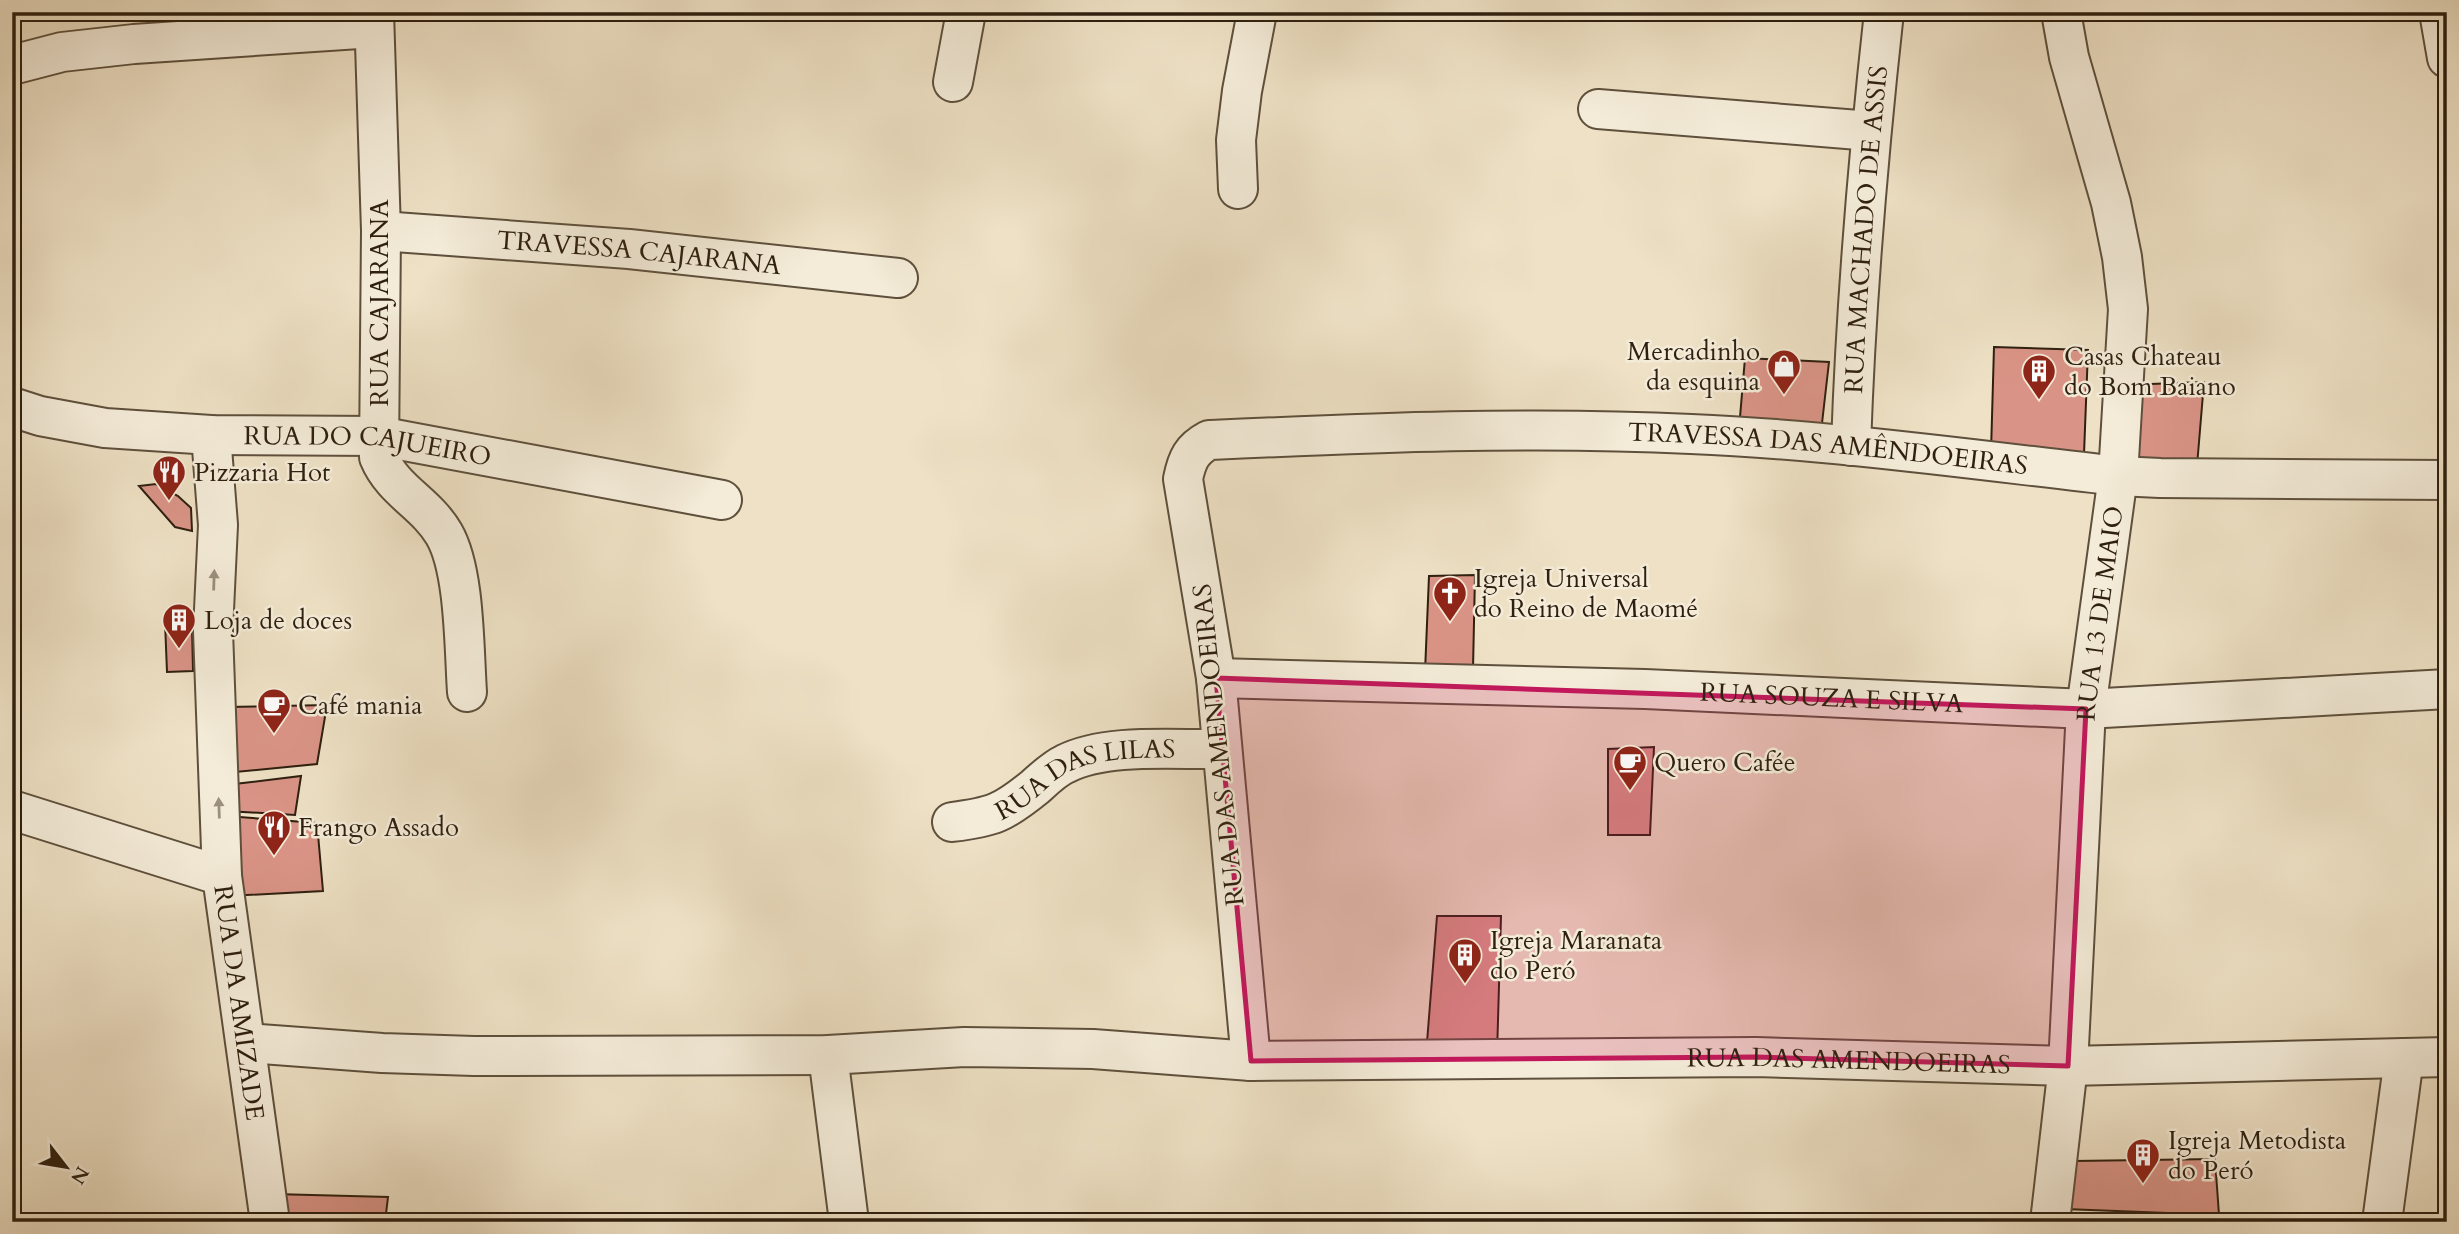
<svg xmlns="http://www.w3.org/2000/svg" width="2459" height="1234" font-family="Cardo,serif">
  <style>
    .building { fill: #da9487; stroke: #2e1f0f; stroke-width: 2 }
    .lines { fill: none; stroke-linecap: round; stroke-linejoin: round }
    .minor-casing { stroke: #5e503c; stroke-width: 42 }
    .minor { stroke: #f4ecd9; stroke-width: 38 }
    .oneway { fill: #9b907e }
    .marked { fill: #c2185b; fill-opacity: 0.2; stroke: #c2185b; stroke-width: 5; stroke-linejoin: round }
    .labels { text-anchor: middle; stroke-width: 5; stroke-linejoin: round; paint-order: stroke }
    .street-label { font-size: 26px; fill: #2e1f0f; stroke: #f4ecd9 }
    .poi-label { font-size: 26px; fill: #2e1f0f; stroke: #f4ecd9; text-anchor: start }
  </style>
  <rect width="100%" height="100%" fill="#eee1c5"/>
  <filter id="stains"><feTurbulence type="fractalNoise" baseFrequency=".00286" numOctaves="4"/><feColorMatrix values="0 0 0 0 .2 0 0 0 0 .09 0 0 0 0 .02 0 0 0 .5 -.17"/></filter>
  <radialGradient id="worn" r=".72"><stop offset=".6" stop-color="#630" stop-opacity="0"/><stop offset="1" stop-color="#630" stop-opacity=".3"/></radialGradient>
  <g class="building">
    <polygon points="1914,12 1968,12 1967,19"/>
    <polygon points="1994,347 2088,350 2084,454 1991,452"/>
    <polygon points="1745,358 1829,362 1821,432 1739,429"/>
    <polygon points="2204,382 2197,466 2136,475 2124,385"/>
    <polygon points="156,484 178,496 191,508 192,531 175,527 139,486"/>
    <polygon points="1475,575 1473,669 1425,672 1429,576"/>
    <polygon points="165,622 192,628 193,671 167,672"/>
    <polygon points="327,705 317,764 225,773 226,707"/>
    <polygon points="1654,747 1650,835 1608,835 1608,749"/>
    <polygon points="301,776 295,815 226,811 226,785"/>
    <polygon points="226,816 317,823 323,891 229,896"/>
    <polygon points="1437,916 1501,916 1497,1055 1426,1055"/>
    <polygon points="2215,1159 2219,1215 2065,1209 2074,1161"/>
    <polygon points="273,1194 388,1197 385,1222 278,1222"/>
  </g>
  <g class="lines">
    <g class="minor-casing">
      <g id="minor">
        <path d="M374,12L381,231L379,457C393,491 426,503 444,534C465,570 464,648 467,692"/>
        <polyline points="2439,12 2447,58"/>
        <polyline points="12,65 62,52 134,44 374,28"/>
        <polyline points="953,82 966,12"/>
        <polyline points="1598,109 1871,131"/>
        <polyline points="1238,189 1236,140 1242,91 1257,12"/>
        <path id="s1" d="M381,231L629,249L898,278"/>
        <path id="s2" d="M12,407L40,416L105,428L211,435L378,436L722,500"/>
        <polyline points="211,435 218,525 213,631 222,876"/>
        <path id="s3" d="M1851,446C1856,301 1868,157 1884,12"/>
        <path id="s4" d="M1216,678L1645,689L2086,709L2447,689"/>
        <path id="s5" d="M12,810L222,876L270,1222"/>
        <path id="s6" d="M952,822C993,817 1003,813 1035,787C1044,779 1054,769 1065,764C1106,743 1174,750 1221,749"/>
        <path id="s7" d="M247,1043L382,1053L474,1056L828,1055L964,1047L1093,1049L1251,1061L1756,1057L2068,1066L2447,1057"/>
        <polyline points="828,1055 849,1222"/>
        <path id="s8" d="M1251,1061L1216,678L1183,479C1187,459 1192,449 1209,440C1370,433 1530,426 1691,434C1834,440 1976,460 2118,476L2160,478L2447,480"/>
        <path id="s9" d="M2050,1222L2068,1066L2086,709L2118,476L2128,309L2122,257L2111,203L2069,57L2061,12"/>
        <polyline points="2382,1222 2404,1058"/>
      </g>
    </g>
    <use href="#minor" class="minor"/>
  </g>
  <defs><path id="oneway-solid" d="M-6-.8H1V-3.2L6.5 0L1 3.2V.8H-6Z" transform="scale(1.75)"/></defs>
  <g class="oneway">
    <use href="#oneway-solid" transform="translate(214 580) rotate(-88)"/>
    <use href="#oneway-solid" transform="translate(219 808) rotate(-92)"/>
  </g>
  <path class="marked" d="M1216,678L2086,709L2068,1066L1756,1057L1251,1061Z"/>
  <defs>
    <g id="shop-pin" transform="scale(1.75)"><path d="M0 17L-7.5 6A9.5 9.5 0 1 1 7.5 6Z" fill="#8f2418" stroke="#f4ecd9"/><path d="M-5-2.5h2.3a2.7 3.5 0 0 1 5.4 0H5L5.5 6h-11ZM-1.5-2.5h3a1.5 2.3 0 0 0-3 0Z" fill="#fff"/></g>
    <g id="building-pin" transform="scale(1.75)"><path d="M0 17L-7.5 6A9.5 9.5 0 1 1 7.5 6Z" fill="#8f2418" stroke="#f4ecd9"/><path d="M-4-6H4V6H1V3H-1V6H-4ZM-2.5-4.3h1.7v1.8h-1.7ZM.8-4.3h1.7v1.8H.8ZM-2.5-1h1.7V.8h-1.7ZM.8-1h1.7V.8H.8Z" fill="#fff"/></g>
    <g id="restaurant-pin" transform="scale(1.75)"><path d="M0 17L-7.5 6A9.5 9.5 0 1 1 7.5 6Z" fill="#8f2418" stroke="#f4ecd9"/><path d="M-5-6h1v4h1v-4h1v4h1v-4h1v5L-1.5 .5V6h-2V.5L-5-1ZM5-6V6H3V1.5H1.5Q1.5-4 5-6Z" fill="#fff"/></g>
    <g id="church-pin" transform="scale(1.75)"><path d="M0 17L-7.5 6A9.5 9.5 0 1 1 7.5 6Z" fill="#8f2418" stroke="#f4ecd9"/><path d="M-1.2-6h2.4v3.5h3.3v2.4h-3.3V6h-2.4V-.1h-3.3v-2.4h3.3Z" fill="#fff"/></g>
    <g id="cafe-pin" transform="scale(1.75)"><path d="M0 17L-7.5 6A9.5 9.5 0 1 1 7.5 6Z" fill="#8f2418" stroke="#f4ecd9"/><path d="M-5.5-4.5H6V0H3Q3 3.5 0 3.5H-2.5Q-5.5 3.5-5.5 0ZM3-3.2v2h1.7v-2ZM-6 4.5H4V6H-6Z" fill="#fff"/></g>
  </defs>
  <g fill-rule="evenodd">
    <use href="#shop-pin" x="1784" y="366"/>
    <use href="#building-pin" x="2039" y="371"/>
    <use href="#restaurant-pin" x="169" y="472"/>
    <use href="#church-pin" x="1450" y="593"/>
    <use href="#building-pin" x="179" y="620"/>
    <use href="#cafe-pin" x="274" y="705"/>
    <use href="#cafe-pin" x="1630" y="762"/>
    <use href="#restaurant-pin" x="274" y="827"/>
    <use href="#building-pin" x="1465" y="955"/>
    <use href="#building-pin" x="2143" y="1155"/>
  </g>
  <g class="labels">
    <g class="street-label">
      <text dy="9" stroke="none"><textPath href="#s3" startOffset="217">RUA MACHADO DE ASSIS</textPath></text>
      <text dy="9" stroke="none"><textPath href="#s1" startOffset="259">TRAVESSA CAJARANA</textPath></text>
      <text transform="translate(379 303) rotate(-90)" y="9">RUA CAJARANA</text>
      <text dy="9" stroke="none"><textPath href="#s2" startOffset="359">RUA DO CAJUEIRO</textPath></text>
      <text dy="9" stroke="none"><textPath href="#s8" startOffset="1255">TRAVESSA DAS AMÊNDOEIRAS</textPath></text>
      <text dy="9" stroke="none"><textPath href="#s9" startOffset="611">RUA 13 DE MAIO</textPath></text>
      <text dy="9" stroke="none"><textPath href="#s4" startOffset="616">RUA SOUZA E SILVA</textPath></text>
      <text transform="translate(1218 745) rotate(-96)" y="9">RUA DAS AMENDOEIRAS</text>
      <text dy="9" stroke="none"><textPath href="#s6" startOffset="144">RUA DAS LILAS</textPath></text>
      <text dy="9" stroke="none"><textPath href="#s5" startOffset="348">RUA DA AMIZADE</textPath></text>
      <text dy="9" stroke="none"><textPath href="#s7" startOffset="1603">RUA DAS AMENDOEIRAS</textPath></text>
    </g>
    <g class="poi-label">
      <text x="1760" y="360" text-anchor="end">Mercadinho<tspan x="1760" dy="30">da esquina</tspan></text>
      <text x="2064" y="365">Casas Chateau<tspan x="2064" dy="30">do Bom Baiano</tspan></text>
      <text x="194" y="481">Pizzaria Hot</text>
      <text x="1474" y="587">Igreja Universal<tspan x="1474" dy="30">do Reino de Maomé</tspan></text>
      <text x="204" y="629">Loja de doces</text>
      <text x="298" y="714">Café mania</text>
      <text x="1654" y="771">Quero Cafée</text>
      <text x="298" y="836">Frango Assado</text>
      <text x="1490" y="949">Igreja Maranata<tspan x="1490" dy="30">do Peró</tspan></text>
      <text x="2168" y="1149">Igreja Metodista<tspan x="2168" dy="30">do Peró</tspan></text>
    </g>
  </g>
  <rect width="2459" height="1234" fill="none" stroke="#eee1c5" stroke-width="42"/>
  <rect x="14" y="14" width="2431" height="1206" fill="none" stroke="#2e1f0f" stroke-width="3.5"/>
  <rect x="21" y="21" width="2417" height="1192" fill="none" stroke="#2e1f0f" stroke-width="2"/>
  <g transform="translate(66 1167) rotate(121)" stroke="#f4ecd9" stroke-width="5" paint-order="stroke">
  <path d="M0-5L12 26L0 18L-12 26Z" fill="#2e1f0f"/>
  <text y="-10" font-size="19" font-weight="bold" text-anchor="middle" fill="#2e1f0f">N</text>
  </g>
  <rect width="100%" height="100%" filter="url(#stains)"/>
  <rect width="100%" height="100%" fill="url(#worn)"/>
</svg>
